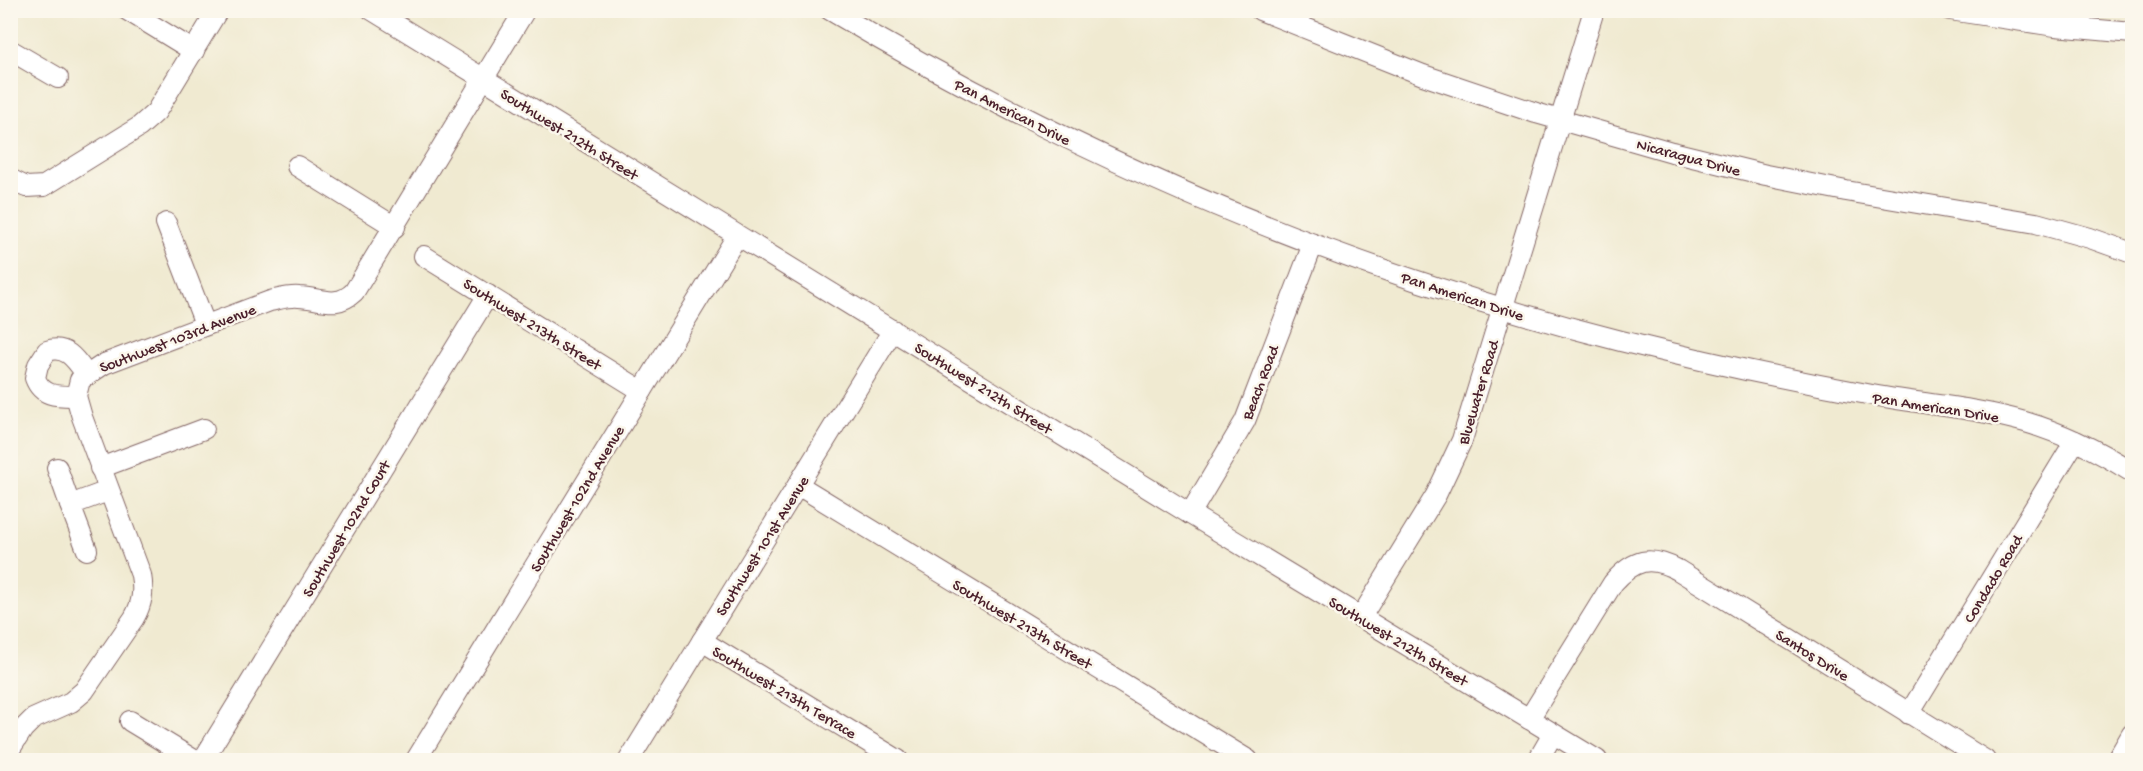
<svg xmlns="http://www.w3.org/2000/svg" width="2143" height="771" font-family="'Gochi Hand',sans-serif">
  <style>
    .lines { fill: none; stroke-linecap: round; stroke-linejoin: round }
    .minor-casing { stroke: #846665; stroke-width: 22 }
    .minor { stroke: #fff; stroke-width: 20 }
    .labels { text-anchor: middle; stroke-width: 5; stroke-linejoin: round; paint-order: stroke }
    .street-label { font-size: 16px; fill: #4a1f2b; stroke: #fbf7ec }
  </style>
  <rect width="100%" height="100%" fill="#fbf7ec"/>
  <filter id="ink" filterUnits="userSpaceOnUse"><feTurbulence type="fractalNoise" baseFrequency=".0167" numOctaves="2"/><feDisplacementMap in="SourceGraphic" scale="12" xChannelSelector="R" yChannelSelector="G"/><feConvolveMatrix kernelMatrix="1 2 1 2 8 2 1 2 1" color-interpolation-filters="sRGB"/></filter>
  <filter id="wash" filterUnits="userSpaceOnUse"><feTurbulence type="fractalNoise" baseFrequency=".008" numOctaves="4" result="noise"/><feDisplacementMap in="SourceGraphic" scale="24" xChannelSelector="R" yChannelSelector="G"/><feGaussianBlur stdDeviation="1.35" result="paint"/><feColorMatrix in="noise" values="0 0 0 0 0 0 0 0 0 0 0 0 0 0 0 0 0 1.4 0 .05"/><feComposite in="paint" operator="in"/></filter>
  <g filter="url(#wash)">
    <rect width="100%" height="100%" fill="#f0ead1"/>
  </g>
  <g filter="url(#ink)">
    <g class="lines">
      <g class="minor-casing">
        <g id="minor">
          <polyline points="127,10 194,51"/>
          <polyline points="372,10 1190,514 1597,760"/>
          <path d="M830,10C1076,157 1342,270 1621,341C1702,361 1784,379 1867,394C1919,404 1973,407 2025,422C2063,433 2099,451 2132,472"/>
          <polyline points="1260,10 1423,75 1536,113 1672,152 1766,175 1846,191 2036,223 2090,238 2132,253"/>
          <polyline points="1950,10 2055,26 2132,33"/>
          <polyline points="10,50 58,78"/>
          <polyline points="297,166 395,227"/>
          <polyline points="10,179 26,187 44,186 139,127 156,112 218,10"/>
          <polyline points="166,223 205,324"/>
          <polyline points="424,256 642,391"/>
          <path d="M76,396C58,396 42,397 35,378L38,365L47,351C66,344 76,360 86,374"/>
          <polyline points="57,468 70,505"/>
          <polyline points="100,468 204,429"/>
          <polyline points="798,485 1248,760"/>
          <polyline points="1190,514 1245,421 1313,244"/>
          <polyline points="87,550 70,505 108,491"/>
          <polyline points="1361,617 1436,495 1462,440 1594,10"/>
          <polyline points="702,641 898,760"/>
          <polyline points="1909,714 2075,441"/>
          <path d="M1529,719L1613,583C1634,559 1650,555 1678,570L1985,760"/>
          <polyline points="130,721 194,760"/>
          <path d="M10,749L23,729L33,719L71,702L84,691L134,618C142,604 144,592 141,575L82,417L76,396L80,380L104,364L270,301C280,299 289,296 299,297C321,298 336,309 354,292L525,10"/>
          <polyline points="203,760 488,295"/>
          <polyline points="416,760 737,236"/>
          <polyline points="629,760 893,330"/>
          <polyline points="1538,760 1553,734"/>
          <polyline points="2117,760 2132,734"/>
        </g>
      </g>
      <use href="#minor" class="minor"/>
    </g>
  </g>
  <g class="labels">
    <g class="street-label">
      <text transform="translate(1013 111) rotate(27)" y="6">Pan American Drive</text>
      <text transform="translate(570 133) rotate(32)" y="6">Southwest 212th Street</text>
      <text transform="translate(1689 156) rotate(15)" y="6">Nicaragua Drive</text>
      <text transform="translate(1463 295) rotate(18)" y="6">Pan American Drive</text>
      <text transform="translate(533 323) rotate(32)" y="6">Southwest 213th Street</text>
      <text transform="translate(177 337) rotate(-21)" y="6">Southwest 103rd Avenue</text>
      <text transform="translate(1259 382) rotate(-69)" y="6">Beach Road</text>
      <text transform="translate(984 387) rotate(32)" y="6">Southwest 212th Street</text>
      <text transform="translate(1477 392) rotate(-73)" y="6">Bluewater Road</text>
      <text transform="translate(1936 406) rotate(9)" y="6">Pan American Drive</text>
      <text transform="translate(576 498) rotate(-59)" y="6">Southwest 102nd Avenue</text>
      <text transform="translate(345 528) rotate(-59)" y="6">Southwest 102nd Court</text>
      <text transform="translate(761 545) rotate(-58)" y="6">Southwest 101st Avenue</text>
      <text transform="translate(1992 578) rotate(-59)" y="6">Condado Road</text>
      <text transform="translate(1023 623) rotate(31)" y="6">Southwest 213th Street</text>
      <text transform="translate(1399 640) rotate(31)" y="6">Southwest 212th Street</text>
      <text transform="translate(1813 654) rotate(32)" y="6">Santos Drive</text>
      <text transform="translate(785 691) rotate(31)" y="6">Southwest 213th Terrace</text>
    </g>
  </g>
  <rect width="2143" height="771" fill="none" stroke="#fbf7ec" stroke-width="36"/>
</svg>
